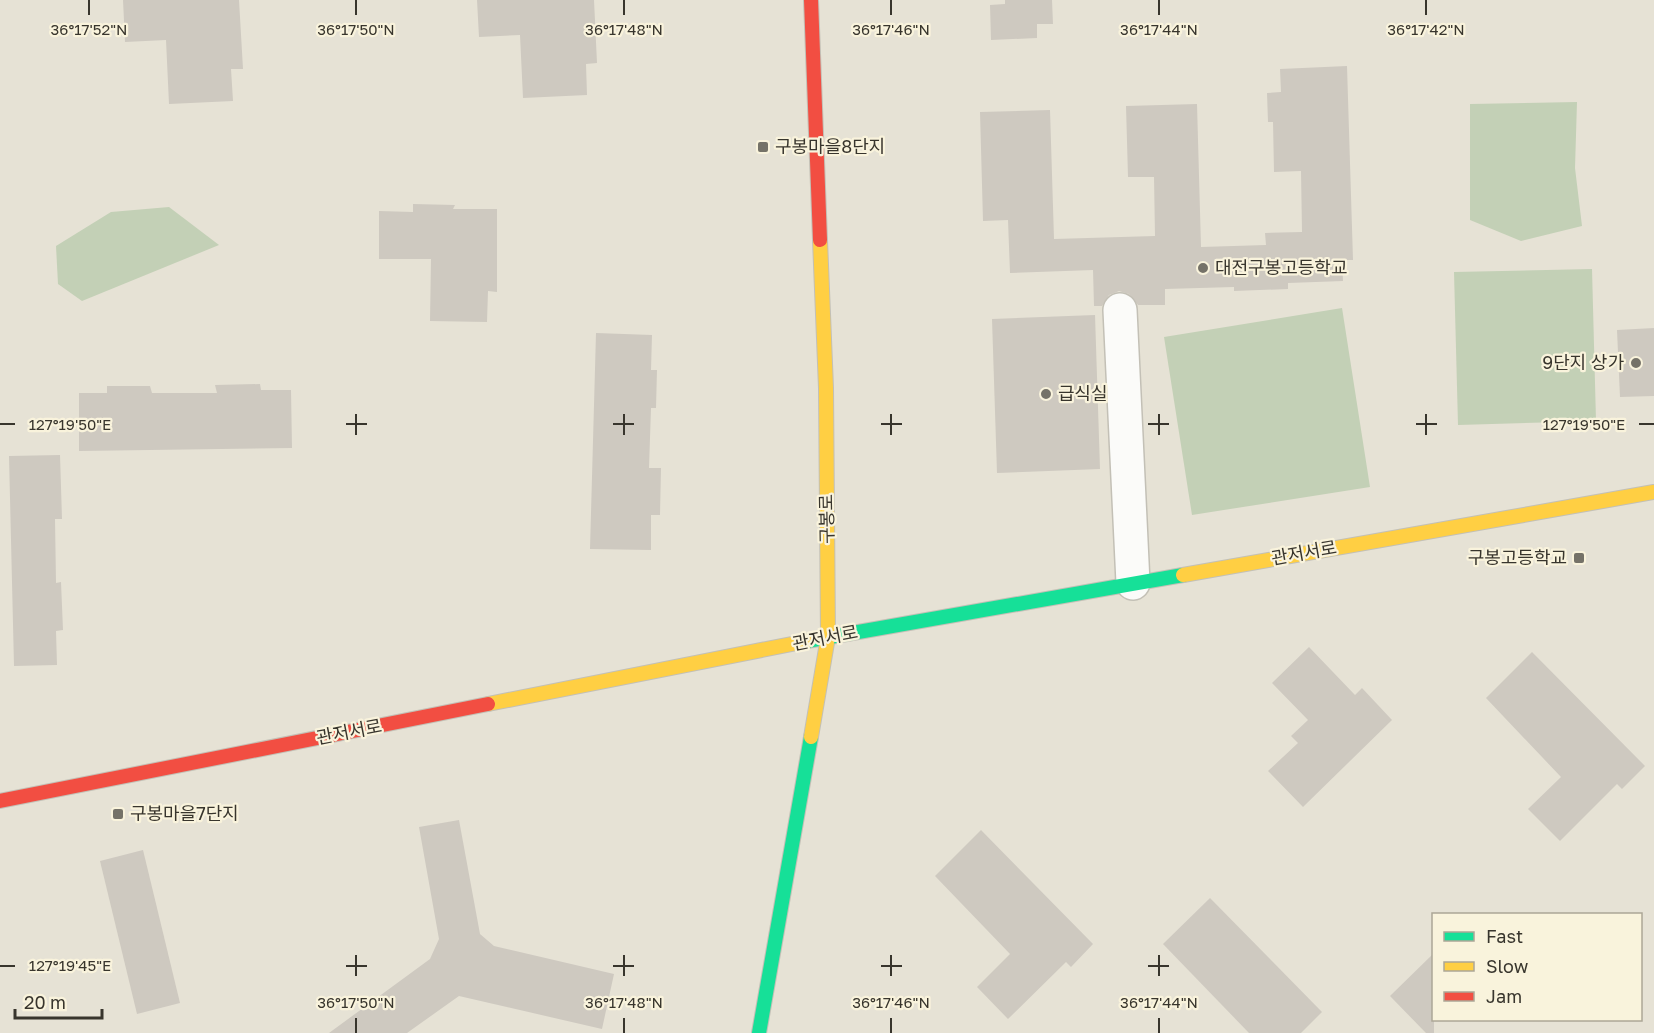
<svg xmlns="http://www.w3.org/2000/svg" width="1654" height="1033" font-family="'Golos Text','Noto Sans KR',sans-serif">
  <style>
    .green { fill: #c3d0b6 }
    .building { fill: #cec9c0 }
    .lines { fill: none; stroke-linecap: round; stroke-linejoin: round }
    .street-casing { stroke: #c3c0b6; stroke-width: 36 }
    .fast-casing { stroke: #c3c0b6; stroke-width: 16 }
    .slow-casing { stroke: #c3c0b6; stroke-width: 16 }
    .jam-casing { stroke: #c3c0b6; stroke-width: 16 }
    .street { stroke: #fbfbf9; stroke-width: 33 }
    .fast { stroke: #16e098; stroke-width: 14 }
    .slow { stroke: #ffcf43; stroke-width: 14 }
    .jam { stroke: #f24e42; stroke-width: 14 }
    .ticks { fill: none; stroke: #38352d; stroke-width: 2 }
    .poi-dot { fill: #757268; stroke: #f9f3dc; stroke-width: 2 }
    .labels { text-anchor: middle; stroke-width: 4.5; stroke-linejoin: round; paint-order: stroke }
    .poi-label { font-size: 18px; fill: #38352d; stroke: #f9f3dc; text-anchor: start }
    .street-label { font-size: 18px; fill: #38352d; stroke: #f9f3dc }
    .ticks-label { font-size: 15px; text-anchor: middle; fill: #38352d; stroke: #f9f3dc; stroke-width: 4.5; stroke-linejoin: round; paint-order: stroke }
  </style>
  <rect width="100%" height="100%" fill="#e6e2d5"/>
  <g class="green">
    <polygon points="1577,102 1575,168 1582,226 1521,241 1470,220 1470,104"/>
    <polygon points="169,207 219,245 82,301 58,284 56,246 111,212"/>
    <polygon points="1592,269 1596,421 1458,425 1454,272"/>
    <polygon points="1342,308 1370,487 1192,515 1164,337"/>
  </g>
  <g class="building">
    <polygon points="123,0 239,0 243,69 231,69 233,101 169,104 166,40 125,42"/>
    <polygon points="477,0 594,0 597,63 586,64 587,95 523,98 520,35 479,37"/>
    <polygon points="1005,0 1052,0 1053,24 1037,24 1037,38 991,40 990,5 1005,4"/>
    <polygon points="1347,66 1353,260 1342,260 1343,281 1288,283 1288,289 1234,291 1234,287 1165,289 1165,305 1138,305 1129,294 1119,291 1109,295 1102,306 1094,306 1093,270 1010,273 1008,220 983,221 980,112 1050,110 1054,239 1155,236 1154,177 1128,177 1126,106 1197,104 1201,247 1266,245 1265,233 1302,232 1301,171 1274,172 1273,122 1268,122 1267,93 1281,92 1280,69"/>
    <polygon points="413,204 455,205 453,209 497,209 497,292 488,291 487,322 430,321 431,259 379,259 379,211 413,212"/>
    <polygon points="1095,315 1100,469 997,473 992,319"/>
    <polygon points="1654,328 1654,396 1620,397 1617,330"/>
    <polygon points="596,333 652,335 651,370 657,370 656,408 651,408 649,468 661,468 660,515 651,515 651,550 590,549"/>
    <polygon points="260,384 261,390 291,390 292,448 79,451 79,393 107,393 107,386 150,386 152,393 217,393 215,385"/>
    <polygon points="60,455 62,519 55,519 56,583 61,582 63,630 56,631 57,665 14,666 9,456"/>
    <polygon points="1309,647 1355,695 1362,688 1392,720 1303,807 1268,771 1298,743 1291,736 1308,720 1272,683"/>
    <polygon points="1532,652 1645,766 1622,789 1617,784 1560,841 1528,809 1561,777 1486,698"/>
    <polygon points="459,820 480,934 494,946 614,974 602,1029 459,996 407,1033 329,1033 430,959 439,939 419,827"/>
    <polygon points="981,830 1093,944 1071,967 1066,962 1008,1019 977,987 1010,954 935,876"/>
    <polygon points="143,850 180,1003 137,1014 100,861"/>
    <polygon points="1210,898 1322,1012 1301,1033 1249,1033 1163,944"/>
    <polygon points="1434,953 1434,1033 1426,1033 1390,996"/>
  </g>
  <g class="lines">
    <g class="street-casing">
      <polyline id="street" points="1120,310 1133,583"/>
    </g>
    <g class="fast-casing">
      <g id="fast">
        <polyline points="807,641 1183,575"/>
        <polyline points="759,1033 811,737"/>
      </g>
    </g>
    <g class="slow-casing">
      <g id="slow">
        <polyline points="1183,575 1654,492"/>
        <polyline points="488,704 807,641"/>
        <polyline points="811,737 828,637 826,388 820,240"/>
      </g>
    </g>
    <g class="jam-casing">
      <g id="jam">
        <polyline points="811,0 820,240"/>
        <polyline points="0,801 488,704"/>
      </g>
    </g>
    <use href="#street" class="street"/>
    <use href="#fast" class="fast"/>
    <use href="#slow" class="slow"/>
    <use href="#jam" class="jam"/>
  </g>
  <path class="ticks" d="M89,0V15M356,0V15M624,0V15M891,0V15M1159,0V15M1426,0V15M356,414V435M624,414V435M891,414V435M1159,414V435M1426,414V435M0,424H15M346,424H367M613,424H634M881,424H902M1148,424H1169M1416,424H1437M1639,424H1654M356,955V976M624,955V976M891,955V976M1159,955V976M0,966H15M346,966H367M613,966H634M881,966H902M1148,966H1169M356,1018V1033M624,1018V1033M891,1018V1033M1159,1018V1033"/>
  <g class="poi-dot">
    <rect x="757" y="141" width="12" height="12" rx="3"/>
    <circle cx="1203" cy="268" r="6"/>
    <circle cx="1636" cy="363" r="6"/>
    <circle cx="1046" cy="394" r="6"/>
    <rect x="1573" y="552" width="12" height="12" rx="3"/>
    <rect x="112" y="808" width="12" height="12" rx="3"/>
  </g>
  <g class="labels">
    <g class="poi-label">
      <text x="775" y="153">구봉마을8단지</text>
      <text x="1215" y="274">대전구봉고등학교</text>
      <text x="1624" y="369" text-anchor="end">9단지 상가</text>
      <text x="1058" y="400">급식실</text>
      <text x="1567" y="564" text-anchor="end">구봉고등학교</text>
      <text x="130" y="820">구봉마을7단지</text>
    </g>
    <g class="street-label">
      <text transform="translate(827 519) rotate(-91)" y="6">구봉로</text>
      <text transform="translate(1304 553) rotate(-10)" y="6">관저서로</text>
      <text transform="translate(825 638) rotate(-11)" y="6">관저서로</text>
      <text transform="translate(349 732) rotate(-11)" y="6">관저서로</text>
    </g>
  </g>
  <g class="ticks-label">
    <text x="89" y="35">36°17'52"N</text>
    <text x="356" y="35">36°17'50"N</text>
    <text x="624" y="35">36°17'48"N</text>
    <text x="891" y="35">36°17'46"N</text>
    <text x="1159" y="35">36°17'44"N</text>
    <text x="1426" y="35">36°17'42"N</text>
    <text x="1584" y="430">127°19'50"E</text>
    <text x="70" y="430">127°19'50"E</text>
    <text x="70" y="971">127°19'45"E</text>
    <text x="356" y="1008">36°17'50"N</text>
    <text x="624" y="1008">36°17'48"N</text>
    <text x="891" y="1008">36°17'46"N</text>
    <text x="1159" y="1008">36°17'44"N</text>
  </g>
  <rect x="1432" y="913" width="210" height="108" fill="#f9f3dc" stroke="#aca796" stroke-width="1.5"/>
  <rect x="1444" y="932" width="30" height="9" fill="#16e098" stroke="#aca796" stroke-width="1.5"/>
  <text x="1486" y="943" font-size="18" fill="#38352d">Fast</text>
  <rect x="1444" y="962" width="30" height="9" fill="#ffcf43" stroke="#aca796" stroke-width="1.5"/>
  <text x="1486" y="973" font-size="18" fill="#38352d">Slow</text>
  <rect x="1444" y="992" width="30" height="9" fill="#f24e42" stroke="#aca796" stroke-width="1.5"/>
  <text x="1486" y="1003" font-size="18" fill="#38352d">Jam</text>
  <path d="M15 1009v9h87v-9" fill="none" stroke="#38352d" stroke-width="3"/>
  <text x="24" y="1009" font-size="18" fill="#38352d" stroke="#f9f3dc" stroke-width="4.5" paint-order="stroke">20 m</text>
</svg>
